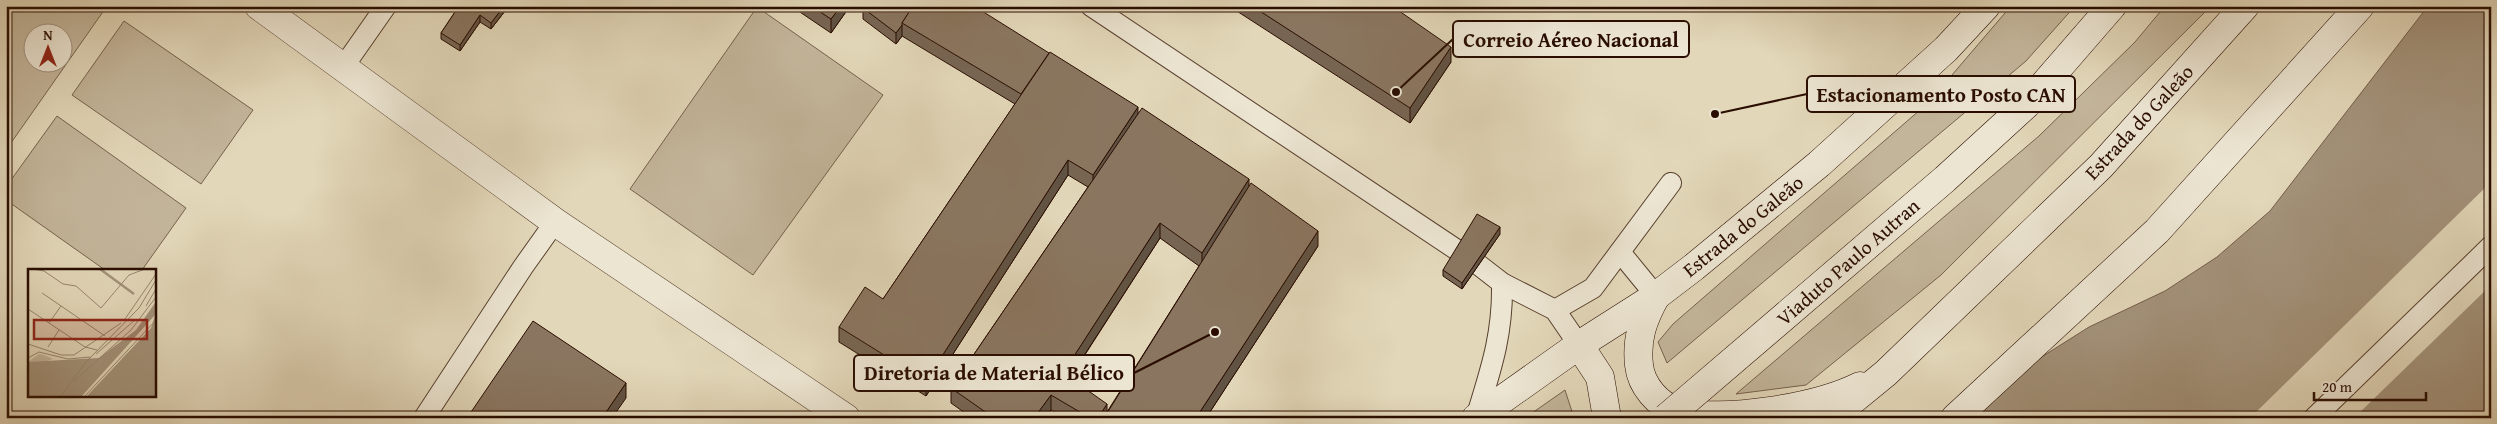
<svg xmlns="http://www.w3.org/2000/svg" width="2497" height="424" font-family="'Gentium Book Plus',serif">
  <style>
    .green { fill: #c3b59a; stroke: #76614d; fill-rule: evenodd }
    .water { fill: #a3927a; stroke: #735d49 }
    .pier { fill: #e2d7b9 }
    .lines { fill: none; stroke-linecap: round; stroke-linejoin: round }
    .lane-casing { stroke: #58402e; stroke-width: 22 }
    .street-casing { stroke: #58402e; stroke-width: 29 }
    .secondary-casing { stroke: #2a0d00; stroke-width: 29 }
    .lane { stroke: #ece5d2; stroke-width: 20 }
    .street { stroke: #ece5d2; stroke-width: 28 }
    .secondary { stroke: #ece5d2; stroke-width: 28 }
    .secondary-bridge-casing { stroke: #2a0d00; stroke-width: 29; stroke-linecap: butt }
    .secondary-bridge { stroke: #ece5d2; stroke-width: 28 }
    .wall { fill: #776553; stroke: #2a0d00; fill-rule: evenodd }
    .shaded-wall { fill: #615343; stroke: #2a0d00 }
    .building { fill: #8a7660; stroke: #2a0d00 }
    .labels { text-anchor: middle; stroke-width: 5; stroke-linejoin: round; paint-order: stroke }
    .street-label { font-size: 20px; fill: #2a0d00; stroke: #ece5d2 }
    .inset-river { fill: none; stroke: #a3927a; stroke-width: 2.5 }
    .inset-road { fill: none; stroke: #98866f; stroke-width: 1 }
    .view { fill: #8f2418; fill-opacity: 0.15; stroke: #8f2418; stroke-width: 2.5 }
    .inset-edge { fill: none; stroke: #2a0d00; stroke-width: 2.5 }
    .leader { fill: none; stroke: #2a0d00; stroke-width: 2 }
    .callout-dot { fill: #2a0d00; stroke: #ece5d2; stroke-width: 2 }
    .callout { fill: #ece5d2; stroke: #2a0d00; stroke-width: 2 }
    .callout-label { font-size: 21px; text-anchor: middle; font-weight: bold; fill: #2a0d00 }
  </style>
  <rect width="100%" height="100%" fill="#e2d7b9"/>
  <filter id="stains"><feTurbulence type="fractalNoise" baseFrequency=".004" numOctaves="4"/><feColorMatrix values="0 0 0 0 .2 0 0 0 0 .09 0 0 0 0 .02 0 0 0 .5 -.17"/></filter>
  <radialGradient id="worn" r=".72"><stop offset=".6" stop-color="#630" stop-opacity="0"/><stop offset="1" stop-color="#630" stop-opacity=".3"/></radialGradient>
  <g class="green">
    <path d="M6,6H107L6,150ZM32,32H62V62H32Z"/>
    <polygon points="2011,6 2075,6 2026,61 1667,363 1658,342 1673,324 1928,103"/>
    <polygon points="2165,6 2211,6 1941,275 1806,385 1736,394 2039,136 2135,42"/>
    <polygon points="757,7 883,95 753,275 630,189"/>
    <polygon points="124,21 253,110 201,184 72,95"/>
    <polygon points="57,116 186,208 142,270 105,270 6,200 6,187"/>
    <polygon points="1565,390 1574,418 1525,418"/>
  </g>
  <polygon class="water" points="2428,6 2491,6 2491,418 1972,418 2040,358 2089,327 2165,291 2217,257 2270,211"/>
  <polygon class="pier" points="2491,182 2491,285 2354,418 2250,418"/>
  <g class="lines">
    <g class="lane-casing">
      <g id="lane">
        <polyline points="1091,6 1475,262 1502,283 1555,310 1579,345"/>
        <polyline points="344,66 386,6"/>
        <polyline points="1620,252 1656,296"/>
        <polyline points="1555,310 1593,288 1671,183"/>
        <polyline points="424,418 523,267 555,222"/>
        <path d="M1476,418C1491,369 1503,335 1502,283"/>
        <polyline points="2314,418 2491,246"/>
      </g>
    </g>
    <g class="street-casing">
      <polyline id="street" points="259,6 555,222 846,418"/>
    </g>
    <g class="secondary-casing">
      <g id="secondary">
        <polyline points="2027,104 2112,6"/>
        <path d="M1656,296C1643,319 1636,339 1639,365C1641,385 1658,406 1678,411C1725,423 1818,407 1860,386"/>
        <polyline points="1579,345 1600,377 1607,418"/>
        <polyline points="1476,418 1579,345 1656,296 1694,267 1819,164 1946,49 1986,6"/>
        <polyline points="1831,418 1886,373 2101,166 2245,6"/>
        <polyline points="1955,418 2157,231 2360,6"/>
      </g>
    </g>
    <use href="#lane" class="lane"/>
    <use href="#street" class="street"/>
    <use href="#secondary" class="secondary"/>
    <g class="secondary-bridge-casing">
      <polyline id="secondary-bridge" points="1666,418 1945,179 2027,104"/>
    </g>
    <use href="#secondary-bridge" class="secondary-bridge"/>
  </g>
  <g class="wall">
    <polygon points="459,6 505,6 505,11 491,29 480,22 460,51 441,39 441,33"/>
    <polygon points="791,6 850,6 831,33"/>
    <path d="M864,6L1138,114L1249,187L1318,246L1206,418H1065L1051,410L1045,418H972L951,403V388L1088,187L1068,175L926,396L839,342V327L883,299L1015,104L902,36L896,44L863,19V8ZM1160,238L1199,266L1107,412L1070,378Z"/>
    <polygon points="1229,6 1392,6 1451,62 1410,123"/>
    <polygon points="1500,234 1462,289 1443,276 1443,270"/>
  </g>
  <g class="shaded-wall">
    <polygon points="504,6 505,6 505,11 491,29 491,23"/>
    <polygon points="841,6 850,6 831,33 831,19"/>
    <polygon points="480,15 480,22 460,51 460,45"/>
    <polygon points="902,25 902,36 896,44 896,33"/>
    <polygon points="1451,47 1451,62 1410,123 1410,108"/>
    <polygon points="1138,107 1138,121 1093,190 1093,175"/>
    <polygon points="1068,160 1068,175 926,396 926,381"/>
    <polygon points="1249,179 1249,194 1202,268 1202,253"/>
    <polygon points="1160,223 1160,238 1063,388 1063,373"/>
    <polygon points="1500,227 1500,234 1462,289 1462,283"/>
    <polygon points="1318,231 1318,246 1206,418 1196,418"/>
    <polygon points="626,383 626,398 612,418 602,418"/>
    <polygon points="1051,395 1051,410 1045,418 1034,418"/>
    <polygon points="1107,404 1107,418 1098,418"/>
  </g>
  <g class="building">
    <polygon points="459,6 504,6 491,23 480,15 460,45 441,33"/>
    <polygon points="811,6 841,6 831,19"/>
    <polygon points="864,6 913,6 902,23 902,25 896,33 863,8"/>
    <polygon points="913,6 974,6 1049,53 1021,94 902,23"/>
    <polygon points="1252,6 1392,6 1451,47 1410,108"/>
    <polygon points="1050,52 1138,107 1093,175 1068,160 926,381 839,327 865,287 883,299"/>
    <polygon points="1142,108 1249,179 1202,253 1160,223 1063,373 1107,404 1098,418 1090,418 1051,395 1034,418 994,418 951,388"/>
    <polygon points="1251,183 1318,231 1196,418 1104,418"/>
    <polygon points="1477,214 1500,227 1462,283 1443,270"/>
    <polygon points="533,321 626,383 602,418 467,418"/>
  </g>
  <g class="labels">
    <g class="street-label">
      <text transform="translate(2139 122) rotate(-47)" y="7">Estrada do Galeão</text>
      <text transform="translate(1743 226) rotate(-39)" y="7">Estrada do Galeão</text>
      <text transform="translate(1848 262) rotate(-41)" y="7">Viaduto Paulo Autran</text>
    </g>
  </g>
  <g transform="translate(28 269)">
    <rect width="128" height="128" fill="#e2d7b9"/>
    <path d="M11,85L16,86L25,90L10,95L0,93Z" fill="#c3b59a"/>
    <path d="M127,34V127H0V93L71,89L108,61Z" fill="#a3927a"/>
    <path d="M127,46L123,59L59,127H54Z" fill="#e2d7b9"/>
    <path class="inset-river" d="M72,0L106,25"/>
    <path class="inset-road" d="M5,0L16,2L35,15L48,17L73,39L101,6L117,0M14,24L77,67M118,37L128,20M0,40L57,78L69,81M97,50L128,5M21,54L33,37M0,75L33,86H46L93,54M20,78L31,61M68,85L108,50M0,89L11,83L40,90L62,88M46,112L103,61L128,28M33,127L57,94L111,39L128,11M57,127L128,51"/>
    <path class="view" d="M6,51H119V70H6Z"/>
    <rect width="128" height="128" class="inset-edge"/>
  </g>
  <path class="leader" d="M1396 92L1453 39M1715 114L1807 94M1215 332L1134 373"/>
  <g class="callout-dot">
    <circle cx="1396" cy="92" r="5"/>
    <circle cx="1715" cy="114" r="5"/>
    <circle cx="1215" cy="332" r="5"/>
  </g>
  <g class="callout">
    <rect x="1453" y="21" width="236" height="36" rx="5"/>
    <rect x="1807" y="76" width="268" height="36" rx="5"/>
    <rect x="854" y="355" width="280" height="36" rx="5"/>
  </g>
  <g class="callout-label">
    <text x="1571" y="47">Correio Aéreo Nacional</text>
    <text x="1941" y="102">Estacionamento Posto CAN</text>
    <text x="994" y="380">Diretoria de Material Bélico</text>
  </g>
  <rect width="2497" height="424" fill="none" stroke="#e2d7b9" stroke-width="25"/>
  <rect x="8" y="8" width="2482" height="409" fill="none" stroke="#2a0d00" stroke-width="2.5"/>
  <rect x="12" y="12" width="2472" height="399" fill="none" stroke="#2a0d00"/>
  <g transform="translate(48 48)"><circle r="24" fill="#ece5d2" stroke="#9e8f7e"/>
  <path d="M0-4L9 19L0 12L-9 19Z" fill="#8f2418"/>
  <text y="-8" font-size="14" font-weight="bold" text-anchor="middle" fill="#2a0d00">N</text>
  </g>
  <path d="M2314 392v8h112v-8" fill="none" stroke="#2a0d00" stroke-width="2.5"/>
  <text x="2322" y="392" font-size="15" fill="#2a0d00" stroke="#ece5d2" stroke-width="4" paint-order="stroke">20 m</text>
  <rect width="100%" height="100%" filter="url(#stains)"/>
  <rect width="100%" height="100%" fill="url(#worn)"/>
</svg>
